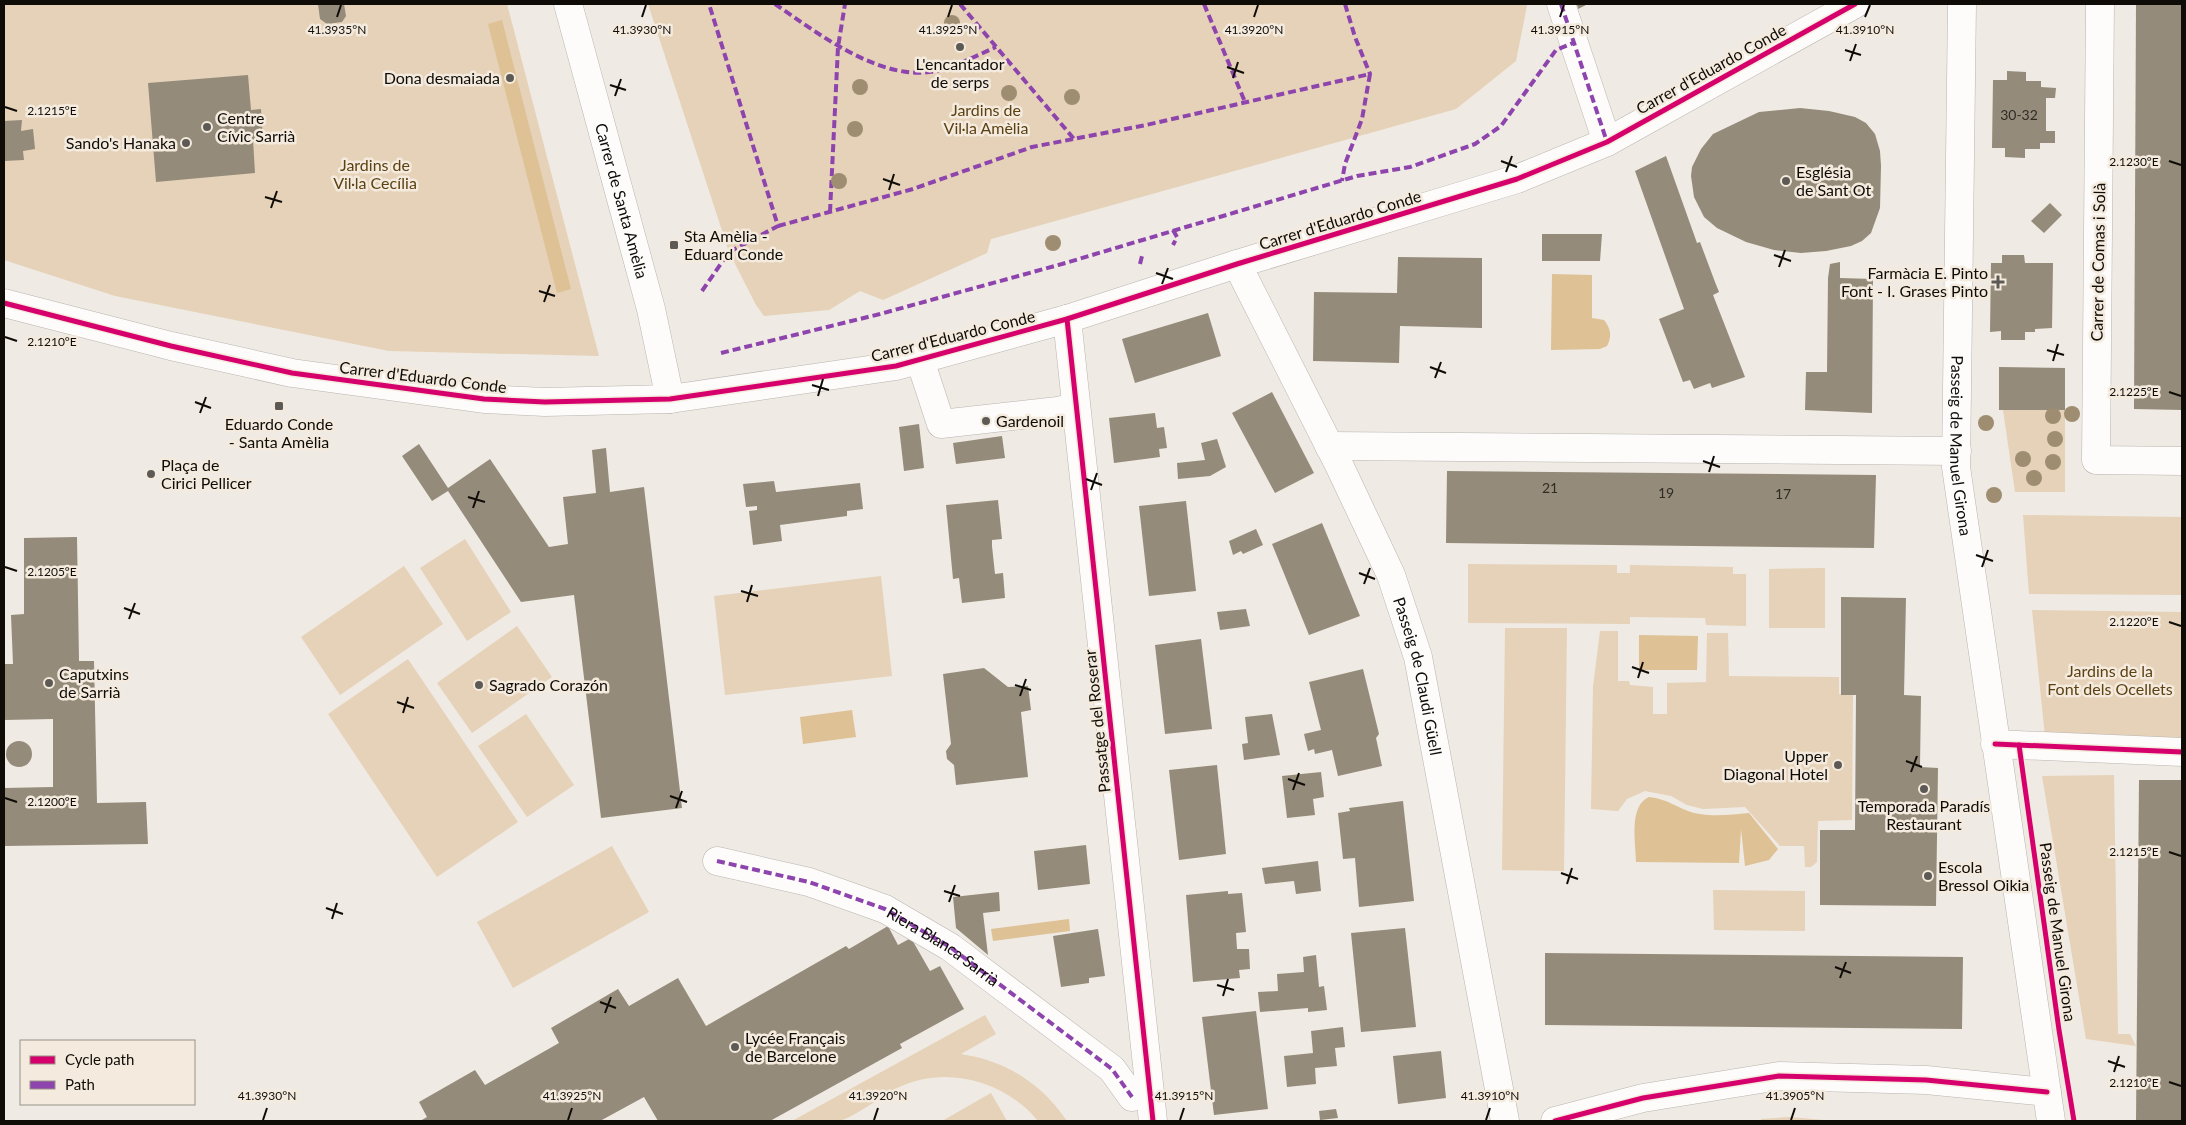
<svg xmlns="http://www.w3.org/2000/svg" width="2186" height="1125" font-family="Lato,sans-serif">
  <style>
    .green { fill: #e5d2b8 }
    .water { fill: #dec195 }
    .building { fill: #948b7a }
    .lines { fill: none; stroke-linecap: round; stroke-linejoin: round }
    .minor-casing { stroke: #b8b4af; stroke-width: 29 }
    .minor { stroke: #fdfcfb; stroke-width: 28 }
    .quiet { stroke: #8e44ad; stroke-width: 4; stroke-dasharray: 8 4; stroke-linecap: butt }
    .cycleway-casing { stroke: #f4ebde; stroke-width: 8 }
    .cycleway { stroke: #d6006c; stroke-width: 5 }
    .tree { fill: #9e8d70 }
    .ticks { fill: none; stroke: #0f0c08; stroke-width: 2 }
    .poi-dot { fill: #5d5a55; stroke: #f4ebde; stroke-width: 2 }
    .labels { text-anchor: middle; stroke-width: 5; stroke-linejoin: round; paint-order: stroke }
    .number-label { font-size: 14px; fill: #302c24 }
    .poi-label { font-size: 16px; fill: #0f0c08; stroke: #f4ebde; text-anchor: start }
    .street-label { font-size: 16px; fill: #0f0c08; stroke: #f4ebde }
    .park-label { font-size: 16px; fill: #5c4112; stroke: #f4ebde }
    .ticks-label { font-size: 12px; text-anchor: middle; fill: #0f0c08; stroke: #f4ebde; stroke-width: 5; stroke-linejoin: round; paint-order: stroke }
  </style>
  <rect width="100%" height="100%" fill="#efeae3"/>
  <g class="green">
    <polygon points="4,4 507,4 599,356 389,351 115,296 4,260"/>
    <polygon points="648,4 1526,4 1527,6 1516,61 1456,109 991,239 987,253 883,300 860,291 829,310 764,316 756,305 729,252"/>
    <polygon points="2003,410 2065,410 2065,492 2015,492"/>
    <polygon points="2023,515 2182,517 2182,595 2029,594"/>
    <polygon points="465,539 511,612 467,641 420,568"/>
    <polygon points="1468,564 1617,565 1617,573 1630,573 1630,565 1733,567 1733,574 1746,574 1746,626 1706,625 1705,618 1630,617 1630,624 1468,623"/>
    <polygon points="404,566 443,624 340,695 301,637"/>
    <polygon points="1825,568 1825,628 1769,628 1769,569"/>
    <polygon points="881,576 892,676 725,695 714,596"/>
    <polygon points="2032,610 2182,612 2182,752 2046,746"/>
    <polygon points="517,626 552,677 472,733 437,683"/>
    <polygon points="1505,628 1567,628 1564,871 1502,870"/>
    <polygon points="1600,631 1618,631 1618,681 1629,681 1630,685 1653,687 1653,714 1667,714 1667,683 1706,682 1707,633 1728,633 1729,676 1839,677 1839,694 1853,695 1852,820 1818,821 1817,862 1811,867 1805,867 1804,846 1780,846 1745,807 1703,809 1687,805 1671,796 1645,791 1627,799 1618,811 1591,809 1593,687"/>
    <polygon points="408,659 518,822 437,877 328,714"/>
    <polygon points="526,714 574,785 527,817 478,746"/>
    <polygon points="2114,775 2118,1034 2130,1034 2136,1046 2086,1039 2042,776"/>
    <polygon points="612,846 649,912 513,988 477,922"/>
    <polygon points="1713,890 1805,891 1805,931 1714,930"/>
    <path d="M985,1015L996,1034L961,1054C1006,1061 1041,1083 1067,1121H1038C1005,1081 946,1064 897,1088C882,1096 852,1119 838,1121C823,1124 806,1121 792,1121Z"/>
    <polygon points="991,1093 1007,1121 942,1121"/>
    <polygon points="1790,1117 1835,1121 1761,1121 1761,1119"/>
  </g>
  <g class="water">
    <polygon points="502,20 571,289 557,293 488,24"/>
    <path d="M1552,274L1592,275V318L1604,320C1611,329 1612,336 1607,346L1600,349L1551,350Z"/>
    <polygon points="1639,635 1698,636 1697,670 1639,670"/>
    <polygon points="852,710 856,737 803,744 800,717"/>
    <path d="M1649,797C1668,799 1677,808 1694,813C1712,817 1731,815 1749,813L1778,849L1769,860L1745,866L1741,829L1739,863L1636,862C1636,844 1628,806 1649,797Z"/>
    <polygon points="1069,919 1070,931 993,941 991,929"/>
  </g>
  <g class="building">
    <polygon points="318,4 344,4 346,16 342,22 327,24 320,19"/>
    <polygon points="1577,4 1588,4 1578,9"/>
    <polygon points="2136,4 2182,4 2182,410 2134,409"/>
    <polygon points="2007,71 2026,72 2026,81 2041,81 2041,87 2056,88 2055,98 2046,98 2046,131 2055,131 2055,143 2040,143 2040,149 2025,149 2025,158 2005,157 2005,148 1992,148 1993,80 2007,80"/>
    <polygon points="248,75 251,110 261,109 263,139 253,140 255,173 156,182 148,83"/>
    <polygon points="1800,108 1829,111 1855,117 1866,123 1875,134 1880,151 1881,166 1880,208 1871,233 1862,241 1851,246 1826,251 1801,253 1774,250 1746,242 1717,228 1704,217 1694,197 1691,176 1692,167 1701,149 1713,134 1759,112"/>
    <polygon points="22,120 21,131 33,129 35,149 23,151 24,160 4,161 4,121"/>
    <polygon points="1666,156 1697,243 1700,242 1715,282 1719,292 1713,295 1745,377 1712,388 1710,383 1694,389 1690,380 1683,382 1659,319 1684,309 1635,171"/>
    <polygon points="2050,203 2062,215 2044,233 2031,221"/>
    <polygon points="1542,234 1602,234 1600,261 1542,261"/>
    <polygon points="2002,255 2024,255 2025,263 2053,263 2052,328 2035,329 2035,332 2025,332 2025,340 2001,340 2001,331 1990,332 1991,263 2002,263"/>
    <polygon points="1398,257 1482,258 1482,328 1400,326 1399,363 1313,361 1314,292 1397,293"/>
    <polygon points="1840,262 1840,278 1873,279 1872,413 1805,410 1806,372 1827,372 1828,278 1830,264"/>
    <polygon points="1208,313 1221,356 1135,383 1122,339"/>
    <polygon points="1999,367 2065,368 2065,410 1999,410"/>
    <polygon points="1272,392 1314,473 1275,493 1232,413"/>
    <polygon points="1155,413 1157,428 1164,427 1167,448 1159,449 1160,457 1114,463 1109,418"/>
    <polygon points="919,424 924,468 904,471 899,427"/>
    <polygon points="1002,436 1005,458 956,464 953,443"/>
    <polygon points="1217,439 1226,467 1210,476 1178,479 1177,463 1205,460 1201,443"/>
    <polygon points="419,444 448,488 490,459 549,547 568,544 563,497 596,493 592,450 606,448 610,492 644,487 682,808 601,818 574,595 521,602 448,491 432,501 402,456"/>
    <polygon points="1447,471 1876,475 1874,548 1446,543"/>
    <polygon points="774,481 776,492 860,483 863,509 847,511 847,516 780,525 782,541 753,545 749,511 757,510 757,506 746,507 743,484"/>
    <polygon points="998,500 1002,539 992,540 992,546 995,574 1003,573 1005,598 962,603 959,578 953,579 946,505"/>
    <polygon points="1186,501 1196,591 1149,596 1139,506"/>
    <polygon points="1322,523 1360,616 1309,635 1272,544"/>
    <polygon points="1256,529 1263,545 1243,554 1241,551 1233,555 1229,541"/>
    <polygon points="77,537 79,661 94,661 97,803 146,802 148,844 4,846 4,788 53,787 53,719 4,720 4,664 13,664 11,615 24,614 24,538"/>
    <polygon points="1841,597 1906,598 1904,695 1921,696 1920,767 1938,768 1936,906 1820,905 1820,830 1855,830 1856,695 1841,695"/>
    <polygon points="1246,609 1250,626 1220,630 1217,612"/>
    <polygon points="1201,639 1212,729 1165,734 1155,645"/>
    <polygon points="984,668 1008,687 1028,686 1031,710 1021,712 1028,777 956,785 954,765 947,759 946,751 951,744 943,674"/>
    <polygon points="1363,669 1379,734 1376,738 1382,766 1338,776 1332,750 1315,754 1314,749 1308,751 1304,734 1321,730 1309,682"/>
    <polygon points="1272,714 1280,755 1244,760 1242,744 1248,743 1245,717"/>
    <circle cx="19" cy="754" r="13"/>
    <polygon points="1217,765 1226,854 1179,860 1169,770"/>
    <polygon points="1321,772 1324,797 1313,799 1315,815 1287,818 1282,776"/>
    <polygon points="2139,780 2182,780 2182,1121 2136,1121"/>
    <polygon points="1403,801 1414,901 1359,907 1355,858 1343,859 1338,813 1350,811 1349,808"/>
    <polygon points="1086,845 1090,884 1038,890 1034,851"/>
    <polygon points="1318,861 1321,891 1296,894 1294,881 1265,884 1262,868"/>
    <polygon points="1228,891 1228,894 1242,893 1246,932 1236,933 1237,949 1249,949 1250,969 1239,970 1240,978 1193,982 1186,895"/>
    <polygon points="999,892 1000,911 983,913 988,955 956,928 953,897"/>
    <polygon points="888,926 898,945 911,938 930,971 940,966 964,1009 900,1044 902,1048 770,1121 658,1121 644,1097 600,1121 420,1121 427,1117 419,1102 475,1070 485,1085 559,1043 551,1028 618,989 629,1006 678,978 706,1026 846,946 849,949"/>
    <polygon points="1405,928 1416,1027 1361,1032 1351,933"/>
    <polygon points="1098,929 1105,976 1089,978 1089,983 1061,987 1053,936"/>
    <polygon points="1545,953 1963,957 1962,1029 1545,1025"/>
    <polygon points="1316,955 1319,987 1324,986 1327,1010 1308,1012 1308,1008 1260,1012 1258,992 1278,991 1277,974 1304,972 1303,957"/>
    <polygon points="1256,1011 1268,1109 1214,1115 1202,1017"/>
    <polygon points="1343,1027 1345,1047 1335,1048 1337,1066 1315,1068 1316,1084 1287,1087 1284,1056 1313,1053 1311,1031"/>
    <polygon points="1441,1051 1446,1098 1398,1104 1393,1056"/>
    <polygon points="1336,1109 1338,1118 1320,1120 1319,1111"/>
  </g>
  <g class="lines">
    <g class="minor-casing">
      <g id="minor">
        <path id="s1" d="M568,4L651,309L670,399"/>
        <polyline points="1561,4 1607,142"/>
        <path id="s2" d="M1962,4L1956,467L2051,1121"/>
        <polyline points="2100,4 2096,460 2182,461"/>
        <path id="s3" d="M1237,264L1340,467L1391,575L1418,657L1505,1121"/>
        <polyline points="4,303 171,346 292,373 484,399 545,402 670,399 896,366 1067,319 1237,264 1517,179 1607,142 1855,4"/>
        <polyline points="1067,319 1153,1121"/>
        <polyline points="920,360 941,424 1058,411 1076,407"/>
        <polyline points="1329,446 1957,451"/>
        <polyline points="1995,744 2182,752"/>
        <path id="s4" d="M717,861L809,882L885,909L950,947L1112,1069L1132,1097"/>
        <polyline points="1555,1121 1643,1098 1779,1076 1926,1080 2047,1092"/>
      </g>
    </g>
    <use href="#minor" class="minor"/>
    <g class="quiet">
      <path d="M775,4C819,34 884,85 940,70C959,65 978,55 996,47"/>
      <polyline points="960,4 1074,139"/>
      <polyline points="1204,4 1245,102"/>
      <polyline points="1345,4 1355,37 1370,74"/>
      <polyline points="1561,4 1607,142"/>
      <polyline points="830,212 838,47 845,4"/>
      <polyline points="778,226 913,189 1032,147 1146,125 1370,74 1362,119 1345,164 1342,181"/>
      <polyline points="1173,230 1177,237 1173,245"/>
      <polyline points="1140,264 1142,256"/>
      <polyline points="702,291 729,252 778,226 709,4"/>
      <polyline points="721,353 880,314 1062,264 1357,176 1410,167 1475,144 1501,126 1556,50 1573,43"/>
      <polyline points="717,861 809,882 885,909 950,947 1112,1069 1132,1097"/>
    </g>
    <g class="cycleway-casing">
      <g id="cycleway">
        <polyline points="4,303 171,346 292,373 484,399 545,402 670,399 896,366 1067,319 1237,264 1517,179 1607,142 1855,4"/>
        <polyline points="1067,319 1153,1121"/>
        <polyline points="1995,744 2182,752"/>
        <polyline points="2019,745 2059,1030 2074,1121"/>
        <polyline points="1555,1121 1643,1098 1779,1076 1926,1080 2047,1092"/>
      </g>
    </g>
    <use href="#cycleway" class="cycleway"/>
  </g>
  <g class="tree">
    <circle cx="952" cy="23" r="8"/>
    <circle cx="860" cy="87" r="8"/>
    <circle cx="1009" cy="93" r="8"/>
    <circle cx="1072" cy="97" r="8"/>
    <circle cx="855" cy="129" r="8"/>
    <circle cx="839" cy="181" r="8"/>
    <circle cx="1053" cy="243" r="8"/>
    <circle cx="2072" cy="414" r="8"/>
    <circle cx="2053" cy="416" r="8"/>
    <circle cx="1986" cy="423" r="8"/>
    <circle cx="2055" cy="439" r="8"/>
    <circle cx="2023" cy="459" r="8"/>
    <circle cx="2053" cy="462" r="8"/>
    <circle cx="2034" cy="478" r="8"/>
    <circle cx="1994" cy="495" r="8"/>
  </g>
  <path class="ticks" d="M337,17L341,5M642,17L646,5M948,17L952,5M1254,17L1258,5M1560,17L1564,5M1865,17L1870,5M1845,50L1861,55M1850,61L1856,44M1227,67L1244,73M1233,78L1238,62M610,85L626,90M615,96L621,79M5,107L17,111M1501,161L1517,167M2169,161L2181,165M1506,172L1512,156M883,179L900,185M889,190L894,174M265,197L282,202M271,208L277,191M1774,255L1791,261M1779,267L1785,250M1156,273L1173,279M1162,284L1168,268M539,291L555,296M544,302L550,285M5,337L17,341M2047,350L2064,355M2053,361L2058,344M1430,367L1446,373M1435,378L1441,362M812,385L829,390M2169,392L2181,396M818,396L823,379M195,402L211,408M200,413L206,397M1703,461L1720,467M1709,472L1714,456M1086,479L1102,485M1091,490L1097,473M468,497L485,502M473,508L479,491M1976,555L1993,561M5,567L17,571M1982,567L1988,550M1359,573L1375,579M1364,584L1370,568M741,591L758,596M747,602L752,585M124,608L140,614M129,619L135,603M2169,622L2181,626M1632,667L1649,673M1638,678L1643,662M1015,685L1031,690M1020,696L1026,679M397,702L414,708M403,713L408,697M1906,761L1922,767M1911,772L1917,756M1288,779L1305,785M1293,790L1299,773M670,796L687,802M5,798L17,802M676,808L682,791M2169,852L2181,856M1561,873L1578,879M1567,884L1572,868M944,891L960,896M949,902L955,885M326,908L343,914M332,919L337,903M1835,967L1851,973M1840,978L1846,962M1217,985L1234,990M1223,996L1228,979M600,1002L616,1008M605,1013L611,997M2108,1061L2125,1067M2114,1072L2119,1056M2169,1082L2181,1086M263,1120L267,1108M568,1120L572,1108M874,1120L878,1108M1180,1120L1184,1108M1486,1120L1490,1108M1791,1120L1795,1108"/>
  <g class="poi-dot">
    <circle cx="960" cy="47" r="5"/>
    <circle cx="510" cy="78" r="5"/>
    <circle cx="207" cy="127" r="5"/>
    <circle cx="186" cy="143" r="5"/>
    <circle cx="1786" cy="181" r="5"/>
    <rect x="669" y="240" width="10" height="10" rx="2.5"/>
    <path d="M1995.5 274.5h5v5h5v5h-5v5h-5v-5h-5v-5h5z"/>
    <rect x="274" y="401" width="10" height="10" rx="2.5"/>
    <circle cx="986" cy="421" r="5"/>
    <circle cx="151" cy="474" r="5"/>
    <circle cx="49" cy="683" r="5"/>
    <circle cx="479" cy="685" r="5"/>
    <circle cx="1838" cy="765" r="5"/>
    <circle cx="1924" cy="789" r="5"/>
    <circle cx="1928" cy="876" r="5"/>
    <circle cx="735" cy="1047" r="5"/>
  </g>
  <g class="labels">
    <g class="number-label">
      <text x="2019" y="120">30-32</text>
      <text x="1550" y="493">21</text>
      <text x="1666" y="498">19</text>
      <text x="1783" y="499">17</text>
    </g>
    <g class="poi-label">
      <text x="960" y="70" text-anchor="middle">L'encantador<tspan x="960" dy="18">de serps</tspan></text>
      <text x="500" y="84" text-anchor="end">Dona desmaiada</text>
      <text x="217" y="124">Centre<tspan x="217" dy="18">Cívic Sarrià</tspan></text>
      <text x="176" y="149" text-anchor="end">Sando's Hanaka</text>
      <text x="1796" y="178">Església<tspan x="1796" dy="18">de Sant Ot</tspan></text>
      <text x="684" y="242">Sta Amèlia -<tspan x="684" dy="18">Eduard Conde</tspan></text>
      <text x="1988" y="279" text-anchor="end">Farmàcia E. Pinto<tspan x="1988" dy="18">Font - I. Grases Pinto</tspan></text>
      <text x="996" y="427">Gardenoil</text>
      <text x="279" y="430" text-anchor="middle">Eduardo Conde<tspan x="279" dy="18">- Santa Amèlia</tspan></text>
      <text x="161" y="471">Plaça de<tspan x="161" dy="18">Cirici Pellicer</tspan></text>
      <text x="59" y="680">Caputxins<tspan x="59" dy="18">de Sarrià</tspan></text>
      <text x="489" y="691">Sagrado Corazón</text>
      <text x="1828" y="762" text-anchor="end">Upper<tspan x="1828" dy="18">Diagonal Hotel</tspan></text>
      <text x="1924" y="812" text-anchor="middle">Temporada Paradís<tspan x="1924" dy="18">Restaurant</tspan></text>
      <text x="1938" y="873">Escola<tspan x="1938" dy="18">Bressol Oikia</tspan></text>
      <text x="745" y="1044">Lycée Français<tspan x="745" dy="18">de Barcelone</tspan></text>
    </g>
    <g class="street-label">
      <text transform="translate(1711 69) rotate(-29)" y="6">Carrer d'Eduardo Conde</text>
      <text dy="6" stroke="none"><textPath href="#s1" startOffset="204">Carrer de Santa Amèlia</textPath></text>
      <text transform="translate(1340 220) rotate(-17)" y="6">Carrer d'Eduardo Conde</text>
      <text transform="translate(2098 262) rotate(-89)" y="6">Carrer de Comas i Solà</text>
      <text transform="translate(953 336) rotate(-14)" y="6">Carrer d'Eduardo Conde</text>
      <text transform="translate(423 377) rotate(7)" y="6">Carrer d'Eduardo Conde</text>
      <text dy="6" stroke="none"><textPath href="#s2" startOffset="442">Passeig de Manuel Girona</textPath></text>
      <text dy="6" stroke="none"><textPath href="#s3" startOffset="452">Passeig de Claudi Güell</textPath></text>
      <text transform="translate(1097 721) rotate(-96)" y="6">Passatge del Roserar</text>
      <text transform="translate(2058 932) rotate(82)" y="6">Passeig de Manuel Girona</text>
      <text dy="6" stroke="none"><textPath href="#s4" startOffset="244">Riera Blanca Sarrià</textPath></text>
    </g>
    <g class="park-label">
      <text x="986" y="116">Jardins de<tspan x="986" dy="18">Vil·la Amèlia</tspan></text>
      <text x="375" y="171">Jardins de<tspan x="375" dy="18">Vil·la Cecília</tspan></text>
      <text x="2110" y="677">Jardins de la<tspan x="2110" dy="18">Font dels Ocellets</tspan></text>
    </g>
  </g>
  <g class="ticks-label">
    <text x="337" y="34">41.3935°N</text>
    <text x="642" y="34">41.3930°N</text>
    <text x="948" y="34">41.3925°N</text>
    <text x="1254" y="34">41.3920°N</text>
    <text x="1560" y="34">41.3915°N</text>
    <text x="1865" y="34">41.3910°N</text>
    <text x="52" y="115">2.1215°E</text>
    <text x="2134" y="166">2.1230°E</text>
    <text x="52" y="346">2.1210°E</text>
    <text x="2134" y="396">2.1225°E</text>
    <text x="52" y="576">2.1205°E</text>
    <text x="2134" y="626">2.1220°E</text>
    <text x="52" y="806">2.1200°E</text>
    <text x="2134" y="856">2.1215°E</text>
    <text x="2134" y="1087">2.1210°E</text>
    <text x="267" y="1100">41.3930°N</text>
    <text x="572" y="1100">41.3925°N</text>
    <text x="878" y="1100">41.3920°N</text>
    <text x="1184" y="1100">41.3915°N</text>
    <text x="1490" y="1100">41.3910°N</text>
    <text x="1795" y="1100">41.3905°N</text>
  </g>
  <rect width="2186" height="1125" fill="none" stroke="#0f0c08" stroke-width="10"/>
  <rect x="20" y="1040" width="175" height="65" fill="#f4ebde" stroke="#989288"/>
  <rect x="30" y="1056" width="25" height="8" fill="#d6006c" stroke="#989288"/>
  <text x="65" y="1065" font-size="15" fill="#0f0c08">Cycle path</text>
  <rect x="30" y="1081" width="25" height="8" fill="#8e44ad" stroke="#989288"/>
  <text x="65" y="1090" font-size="15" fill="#0f0c08">Path</text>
</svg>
